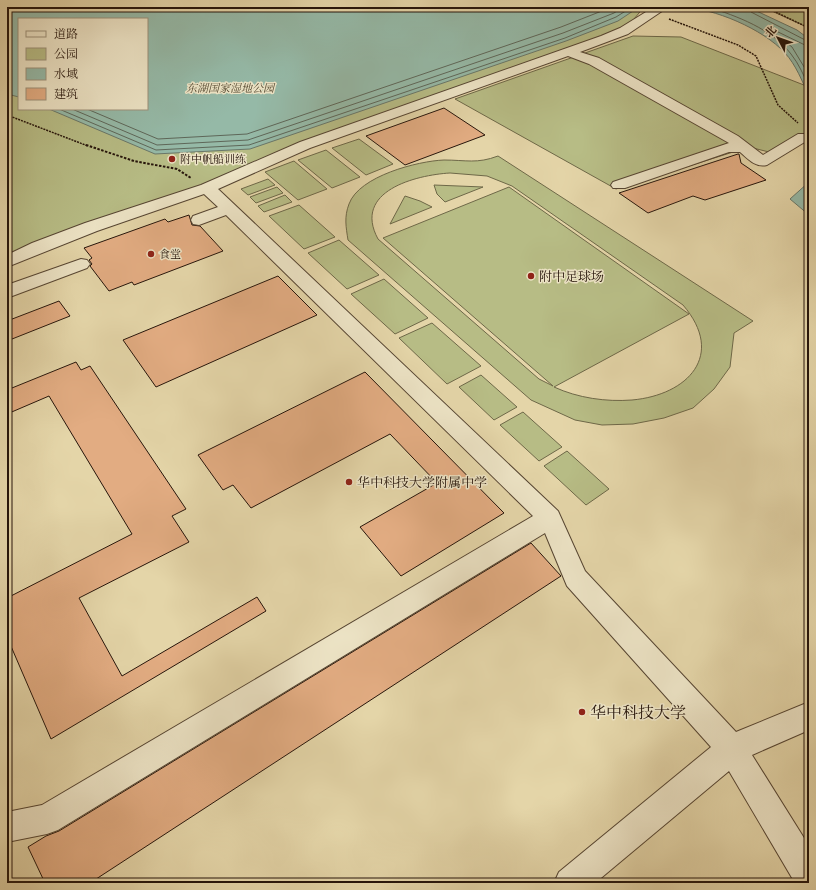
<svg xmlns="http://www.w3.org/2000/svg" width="816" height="890" font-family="'Libre Caslon Text','Noto Serif SC',serif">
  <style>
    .green { fill: #b7bc85; stroke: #6e6848; fill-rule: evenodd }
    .water { fill: #95b9a7; stroke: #697769 }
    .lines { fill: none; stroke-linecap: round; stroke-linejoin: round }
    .shore { stroke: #5e6759; stroke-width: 1 }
    .building { fill: #e2ac82; stroke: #26150b }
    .minor-casing { stroke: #564532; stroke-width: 2 }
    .path-far1 { stroke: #26150b; stroke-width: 1.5; stroke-dasharray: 2 1; stroke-linecap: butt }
    .path { stroke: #26150b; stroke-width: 2; stroke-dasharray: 2.5 1.5; stroke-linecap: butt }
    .minor { fill: #ede4c6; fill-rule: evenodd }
    .poi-dot { fill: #8f2418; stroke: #ede4c6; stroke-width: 1.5 }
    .labels { text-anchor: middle; stroke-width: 3; stroke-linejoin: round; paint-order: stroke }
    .far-park-label { font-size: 11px; font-style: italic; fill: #524730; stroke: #ede4c6 }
    .far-poi-label { font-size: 11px; fill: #26150b; stroke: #ede4c6; text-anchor: start }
    .poi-label { font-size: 13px; fill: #26150b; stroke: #ede4c6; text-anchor: start }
    .near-poi-label { font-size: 16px; fill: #26150b; stroke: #ede4c6; text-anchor: start }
  </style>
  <rect width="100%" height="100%" fill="#e4d5a8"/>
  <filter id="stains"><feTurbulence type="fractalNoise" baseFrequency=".005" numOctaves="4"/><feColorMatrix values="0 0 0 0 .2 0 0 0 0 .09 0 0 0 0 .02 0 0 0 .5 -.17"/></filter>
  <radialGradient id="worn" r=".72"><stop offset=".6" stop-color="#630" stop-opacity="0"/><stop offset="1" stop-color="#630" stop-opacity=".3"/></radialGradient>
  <g class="green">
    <path d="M7,7H644L624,31L7,256ZM19,19H147V109H19Z"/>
    <polygon points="763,7 809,7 809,28"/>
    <polygon points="633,36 681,37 809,87 809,137 781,155 749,147 616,189 455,99"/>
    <polygon points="359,139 393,164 366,175 332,148"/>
    <polygon points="326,150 360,177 332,188 298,160"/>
    <path d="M498,156L753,321L734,333L730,367L714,389L693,408L664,418L633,424L602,425L575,420L531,400L348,240C346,227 344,217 349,204C359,176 418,161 444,160C466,160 477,164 498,156ZM450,173L487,176L512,186L683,305C726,355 688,395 632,400C606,402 578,398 554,387L689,314L509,187L383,238L553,386L539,379L378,239C352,191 416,175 450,173Z"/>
    <polygon points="294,161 327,189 298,200 265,172"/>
    <polygon points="268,179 275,185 248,195 241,189"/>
    <polygon points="434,185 483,187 445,202 437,194"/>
    <polygon points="277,187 283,193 256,203 250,197"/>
    <polygon points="285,195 292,202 264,212 258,206"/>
    <polygon points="405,196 420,201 432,207 390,224"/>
    <polygon points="299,205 335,237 304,249 269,216"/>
    <polygon points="339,240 379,275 347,289 308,253"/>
    <polygon points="384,279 428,318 395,334 351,294"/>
    <polygon points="432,323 481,366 447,384 399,338"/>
    <polygon points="481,375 517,407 494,420 459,387"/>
    <polygon points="523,412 562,447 539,461 500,425"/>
    <polygon points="567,451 609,489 586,505 544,466"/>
  </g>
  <g class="water">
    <polygon points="7,7 639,7 618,21 566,41 250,149 155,154 49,109 147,109 147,19 19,19 19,97 7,94"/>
    <path d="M681,7H748L797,30L809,39V96C802,81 796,65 785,53C763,29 714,8 681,7Z"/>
    <polygon points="809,182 809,215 790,199"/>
  </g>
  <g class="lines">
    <g class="shore">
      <path d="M708,7C737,16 772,29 791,54C799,64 804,76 809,87"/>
      <polyline points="749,7 751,12 809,42"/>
      <polyline points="809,47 774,30 774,33 792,47 809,75"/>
      <polyline points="59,109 156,150 249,145 565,38 616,17 632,7"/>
      <polyline points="72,109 157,145 248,140 563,33 614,13 623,7"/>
      <polyline points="87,109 158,139 247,134 561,27 612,7"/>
    </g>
  </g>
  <g class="building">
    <polygon points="444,108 485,135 405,165 366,136"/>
    <polygon points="738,154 739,154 741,163 766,180 705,200 693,196 648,213 619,193"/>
    <polygon points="189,215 192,225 200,226 223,251 134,285 132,282 109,291 90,266 92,264 89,260 92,258 84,248 165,219 168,222"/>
    <polygon points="278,276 317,315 156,387 123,340"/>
    <polygon points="59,301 70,316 7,341 7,321"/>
    <polygon points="76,362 81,370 90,366 186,509 172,516 189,542 79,598 122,676 257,597 266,611 51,739 7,637 7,598 132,534 49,396 7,414 7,390"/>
    <polygon points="365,372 504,513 401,576 360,527 437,483 390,434 251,508 233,485 223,490 198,455"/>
    <polygon points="531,543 561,576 90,883 45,883 28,847 46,836 59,831"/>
  </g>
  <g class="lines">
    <g class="minor-casing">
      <g id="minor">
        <path d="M654,7H668L628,34L580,52L599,58L738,136L763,155L798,134H808V140L767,165C756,168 748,159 740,152H729L625,188H613L611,185L613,182L729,143L589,64L568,56L310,148L218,189L558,511L585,571L736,732L809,702V730L752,755L809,846V883H795L729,771L595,883H554L559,872L711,747L567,586L545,533L58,830L47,834L7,842V812L42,805L533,516L226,215L199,225L193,224L191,220L193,216L218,207L204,194L97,231L7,267V255L32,243L85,223L201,185L300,142L601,36L620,28Z"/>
        <polygon points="81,259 87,260 90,264 87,268 7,298 7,285"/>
      </g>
    </g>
    <g class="path-far1">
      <polyline points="765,7 809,28"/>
      <polyline points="669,19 738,45 756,56 778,105 798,123"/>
      <polyline points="7,115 88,146"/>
    </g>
    <polyline class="path" points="86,145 134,161 177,169 191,178"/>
    <use href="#minor" class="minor"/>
  </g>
  <g class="poi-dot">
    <circle cx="172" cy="159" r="4"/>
    <circle cx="151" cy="254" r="4"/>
    <circle cx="531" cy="276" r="4"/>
    <circle cx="349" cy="482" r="4"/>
    <circle cx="582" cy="712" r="4"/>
  </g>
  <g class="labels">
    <g class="far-park-label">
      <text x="230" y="92">东湖国家湿地公园</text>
    </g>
    <g class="far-poi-label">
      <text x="180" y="163">附中帆船训练</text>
      <text x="159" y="258">食堂</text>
    </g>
    <g class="poi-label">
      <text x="539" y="281">附中足球场</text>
      <text x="357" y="487">华中科技大学附属中学</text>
    </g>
    <g class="near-poi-label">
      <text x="590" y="718">华中科技大学</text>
    </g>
  </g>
  <rect width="816" height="890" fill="none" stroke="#e4d5a8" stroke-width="24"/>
  <rect x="8" y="8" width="800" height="874" fill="none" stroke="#26150b" stroke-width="2"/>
  <rect x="12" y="12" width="792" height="866" fill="none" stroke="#26150b"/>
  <rect x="18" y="18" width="130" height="92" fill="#ede4c6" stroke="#9d917b"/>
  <rect x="26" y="31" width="20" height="6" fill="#ede4c6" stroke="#9d917b"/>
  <text x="54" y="38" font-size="12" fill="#26150b">道路</text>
  <rect x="26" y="48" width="20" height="12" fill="#b7bc85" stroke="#9d917b"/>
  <text x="54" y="58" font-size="12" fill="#26150b">公园</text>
  <rect x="26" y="68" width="20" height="12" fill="#95b9a7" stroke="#9d917b"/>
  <text x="54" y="78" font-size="12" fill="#26150b">水域</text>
  <rect x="26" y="88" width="20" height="12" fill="#e2ac82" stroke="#9d917b"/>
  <text x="54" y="98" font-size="12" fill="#26150b">建筑</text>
  <g transform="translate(778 38) rotate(311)" stroke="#ede4c6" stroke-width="3" paint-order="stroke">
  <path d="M0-3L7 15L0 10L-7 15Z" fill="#26150b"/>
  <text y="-6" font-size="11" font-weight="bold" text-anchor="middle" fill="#26150b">北</text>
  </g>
  <rect width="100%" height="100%" filter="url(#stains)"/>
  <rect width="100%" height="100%" fill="url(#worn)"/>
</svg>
